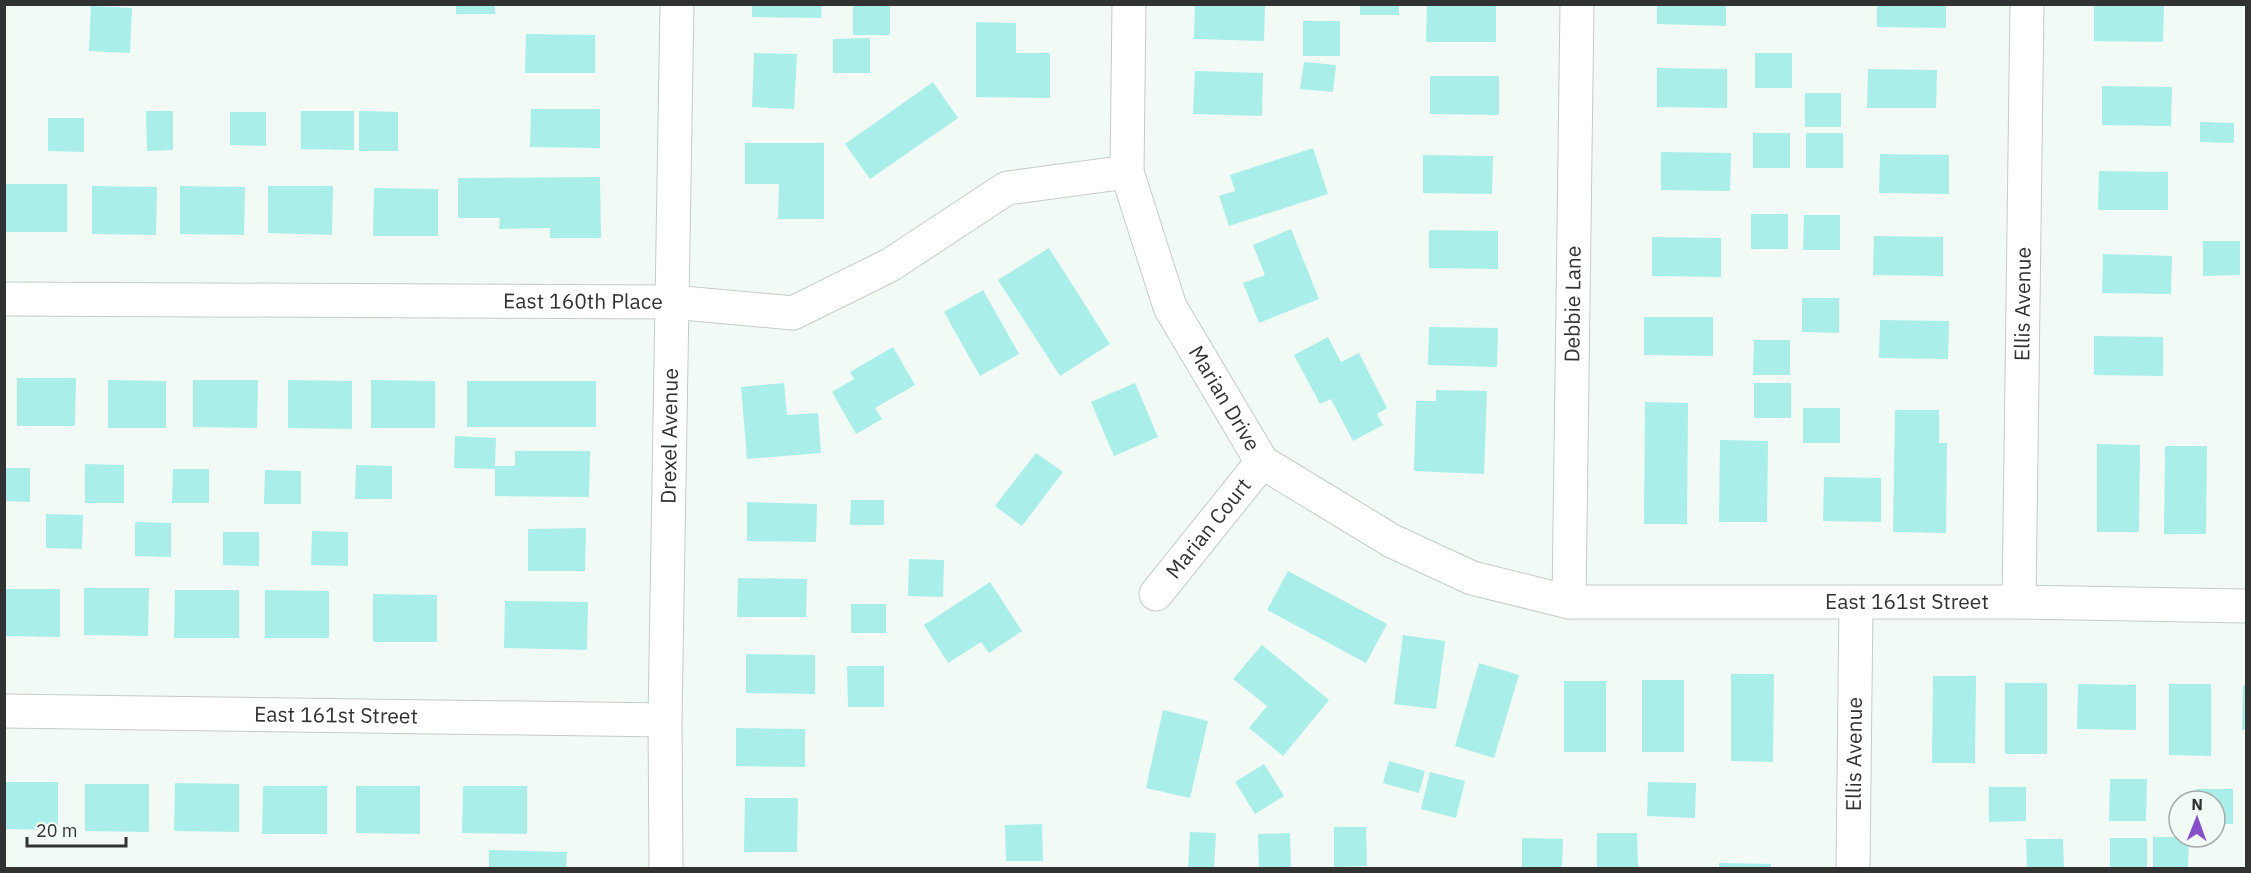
<svg xmlns="http://www.w3.org/2000/svg" width="2251" height="873" font-family="'IBM Plex Sans',sans-serif">
  <style>
    .building { fill: #a9eee8 }
    .lines { fill: none; stroke-linecap: round; stroke-linejoin: round }
    .street-casing { stroke: #c4ccc8; stroke-width: 35 }
    .street { stroke: #fff; stroke-width: 33 }
    .labels { text-anchor: middle; stroke-width: 4.5; stroke-linejoin: round; paint-order: stroke }
    .street-label { font-size: 21px; fill: #303332; stroke: #f2faf5 }
  </style>
  <rect width="100%" height="100%" fill="#f2faf5"/>
  <g class="building">
    <rect x="456" y="4" width="39" height="10"/>
    <polygon points="752,4 822,4 821,18 752,17"/>
    <rect x="853" y="4" width="37" height="31"/>
    <polygon points="1195,4 1265,4 1264,41 1194,39"/>
    <rect x="1360" y="4" width="39" height="11"/>
    <polygon points="1427,4 1496,4 1496,42 1426,42"/>
    <polygon points="1657,4 1726,4 1726,26 1657,24"/>
    <polygon points="1877,4 1946,4 1946,28 1877,27"/>
    <polygon points="2094,4 2164,4 2163,42 2094,41"/>
    <polygon points="91,6 132,8 130,53 89,51"/>
    <rect x="1303" y="21" width="37" height="35"/>
    <polygon points="976,22 1016,23 1016,53 1050,53 1050,98 976,97"/>
    <polygon points="526,34 595,35 595,73 525,73"/>
    <polygon points="870,38 870,73 833,73 833,39"/>
    <polygon points="754,53 797,54 794,109 752,107"/>
    <rect x="1755" y="53" width="37" height="35"/>
    <polygon points="1304,62 1336,65 1333,92 1300,89"/>
    <polygon points="1657,68 1727,69 1727,108 1657,107"/>
    <polygon points="1868,69 1937,70 1936,108 1867,108"/>
    <polygon points="1195,71 1263,73 1262,116 1193,114"/>
    <polygon points="1430,76 1499,76 1499,115 1430,114"/>
    <polygon points="933,82 958,118 870,179 845,144"/>
    <polygon points="2102,86 2172,87 2171,126 2102,125"/>
    <rect x="1805" y="93" width="36" height="34"/>
    <polygon points="531,109 600,109 600,148 530,147"/>
    <polygon points="146,111 173,111 173,150 147,151"/>
    <polygon points="301,111 354,111 354,150 301,149"/>
    <polygon points="359,111 398,112 398,151 359,151"/>
    <polygon points="230,112 266,112 266,146 230,145"/>
    <polygon points="48,118 84,118 84,152 48,151"/>
    <polygon points="2200,122 2234,123 2234,143 2200,142"/>
    <rect x="1753" y="133" width="37" height="35"/>
    <rect x="1806" y="133" width="37" height="35"/>
    <polygon points="745,143 824,143 824,219 778,219 779,184 745,184"/>
    <polygon points="1313,148 1328,194 1229,226 1219,196 1235,191 1230,175"/>
    <polygon points="1661,152 1731,153 1730,191 1661,190"/>
    <polygon points="1880,154 1949,155 1949,194 1879,193"/>
    <polygon points="1423,155 1493,156 1492,194 1423,193"/>
    <polygon points="2099,171 2168,172 2168,210 2098,210"/>
    <polygon points="600,177 601,238 550,238 550,228 499,229 500,218 458,218 458,178"/>
    <rect x="4" y="184" width="63" height="48"/>
    <polygon points="92,186 157,187 156,235 92,234"/>
    <polygon points="180,186 245,187 244,235 180,234"/>
    <polygon points="268,186 333,186 332,235 268,233"/>
    <polygon points="374,188 438,189 438,236 373,236"/>
    <rect x="1751" y="214" width="37" height="35"/>
    <polygon points="1804,215 1840,215 1840,250 1803,250"/>
    <polygon points="1291,229 1319,299 1259,323 1243,283 1265,275 1253,245"/>
    <polygon points="1429,230 1498,231 1498,269 1429,268"/>
    <polygon points="1874,236 1943,237 1943,276 1873,275"/>
    <polygon points="1652,237 1721,238 1721,277 1652,276"/>
    <polygon points="2203,241 2240,241 2240,275 2203,276"/>
    <polygon points="1049,248 1110,344 1060,376 998,280"/>
    <polygon points="2103,254 2172,256 2171,294 2102,293"/>
    <polygon points="983,290 1019,354 980,376 944,312"/>
    <polygon points="1802,298 1839,298 1839,333 1802,332"/>
    <polygon points="1644,317 1713,317 1713,356 1644,355"/>
    <polygon points="1880,320 1949,321 1948,359 1879,358"/>
    <polygon points="1429,327 1498,328 1497,367 1428,365"/>
    <polygon points="2094,336 2163,337 2163,376 2094,375"/>
    <polygon points="1328,337 1341,362 1359,353 1387,408 1377,414 1383,425 1353,441 1331,399 1320,404 1294,355"/>
    <polygon points="1754,340 1790,340 1790,375 1753,375"/>
    <polygon points="893,347 915,385 875,408 882,419 856,434 832,392 854,379 850,372"/>
    <polygon points="17,378 76,378 75,426 17,426"/>
    <polygon points="108,380 166,381 166,428 108,428"/>
    <polygon points="193,380 258,380 257,428 193,427"/>
    <polygon points="288,380 352,381 352,429 288,428"/>
    <polygon points="371,380 435,381 435,428 371,428"/>
    <rect x="467" y="381" width="129" height="46"/>
    <polygon points="784,383 787,415 818,413 821,453 747,459 741,387"/>
    <polygon points="1135,383 1158,437 1114,456 1091,402"/>
    <rect x="1754" y="383" width="37" height="35"/>
    <polygon points="1436,390 1487,391 1484,474 1414,471 1416,401 1436,401"/>
    <polygon points="1645,402 1688,403 1687,524 1644,524"/>
    <rect x="1803" y="408" width="37" height="35"/>
    <polygon points="1895,410 1939,410 1939,443 1947,443 1946,533 1893,532"/>
    <polygon points="455,436 496,438 495,466 515,466 515,451 590,451 589,497 495,496 495,469 454,468"/>
    <polygon points="1720,440 1768,441 1767,522 1719,522"/>
    <polygon points="2097,444 2140,445 2139,532 2097,532"/>
    <polygon points="2165,446 2207,446 2206,534 2164,534"/>
    <polygon points="1036,453 1063,472 1022,526 995,506"/>
    <polygon points="85,464 124,465 124,503 85,503"/>
    <polygon points="356,465 392,466 392,499 355,499"/>
    <polygon points="4,468 30,468 30,502 4,501"/>
    <polygon points="173,469 209,469 209,503 172,503"/>
    <polygon points="265,470 301,471 301,504 264,504"/>
    <polygon points="1824,477 1881,478 1881,522 1823,521"/>
    <polygon points="851,500 884,500 884,525 850,525"/>
    <polygon points="747,502 817,504 816,542 747,541"/>
    <polygon points="46,514 83,515 82,549 46,548"/>
    <polygon points="135,522 171,523 171,557 135,556"/>
    <polygon points="586,528 585,571 528,571 528,529"/>
    <polygon points="312,531 348,532 348,566 311,565"/>
    <polygon points="223,532 259,532 259,566 223,565"/>
    <polygon points="909,559 944,560 943,597 908,596"/>
    <polygon points="1288,571 1387,624 1366,663 1267,610"/>
    <polygon points="738,578 807,579 806,617 737,617"/>
    <polygon points="990,582 1022,631 989,653 981,642 948,663 924,625"/>
    <polygon points="84,588 149,588 148,636 84,635"/>
    <polygon points="4,589 60,589 60,637 4,636"/>
    <polygon points="175,590 239,590 239,638 174,638"/>
    <polygon points="265,590 329,591 329,638 265,638"/>
    <polygon points="373,594 437,595 437,642 373,642"/>
    <polygon points="505,601 588,602 587,650 504,648"/>
    <rect x="851" y="604" width="35" height="29"/>
    <polygon points="1403,635 1445,641 1436,709 1394,704"/>
    <polygon points="1262,645 1329,700 1283,756 1249,728 1267,706 1233,679"/>
    <polygon points="746,654 815,655 815,694 746,693"/>
    <polygon points="1479,663 1519,675 1494,758 1455,746"/>
    <polygon points="847,666 884,666 884,707 848,707"/>
    <polygon points="1731,674 1774,674 1773,762 1731,761"/>
    <polygon points="1933,676 1976,676 1975,763 1932,763"/>
    <rect x="1642" y="680" width="42" height="72"/>
    <rect x="1564" y="681" width="42" height="71"/>
    <rect x="2005" y="683" width="42" height="71"/>
    <polygon points="2078,684 2136,685 2136,730 2077,729"/>
    <polygon points="2169,684 2211,684 2211,756 2169,755"/>
    <polygon points="2243,685 2246,685 2246,730 2242,730"/>
    <polygon points="1163,710 1208,721 1190,798 1146,788"/>
    <polygon points="736,728 805,729 805,767 736,766"/>
    <polygon points="1389,761 1425,771 1419,793 1383,783"/>
    <polygon points="1264,764 1284,796 1255,814 1235,782"/>
    <polygon points="1430,772 1465,781 1456,818 1421,809"/>
    <polygon points="2110,779 2147,779 2146,821 2109,821"/>
    <polygon points="4,782 58,782 58,830 4,829"/>
    <polygon points="1648,782 1696,783 1695,818 1647,816"/>
    <polygon points="175,783 239,784 239,832 174,831"/>
    <polygon points="85,784 149,784 149,832 85,831"/>
    <polygon points="263,786 327,786 327,834 262,834"/>
    <polygon points="356,786 420,786 420,834 356,833"/>
    <polygon points="463,786 527,786 527,834 462,833"/>
    <polygon points="1989,787 2026,787 2026,821 1989,822"/>
    <polygon points="2196,789 2233,789 2233,824 2215,824 2215,801 2196,801"/>
    <polygon points="745,798 798,798 797,852 744,852"/>
    <polygon points="1042,824 1043,861 1006,861 1005,825"/>
    <polygon points="1334,827 1366,827 1367,866 1334,867"/>
    <polygon points="1190,832 1216,833 1214,868 1188,868"/>
    <polygon points="1290,833 1291,868 1259,868 1258,834"/>
    <polygon points="1597,833 1637,833 1638,868 1597,868"/>
    <polygon points="2153,837 2189,837 2188,868 2153,868"/>
    <polygon points="1522,838 1563,839 1562,868 1522,868"/>
    <rect x="2110" y="838" width="37" height="30"/>
    <polygon points="2026,839 2063,839 2064,868 2027,868"/>
    <polygon points="489,850 567,852 566,868 489,868"/>
    <polygon points="1719,863 1771,864 1771,868 1719,868"/>
  </g>
  <g class="lines">
    <g class="street-casing">
      <g id="street">
        <path id="s1" d="M1129,4L1127,172L1170,307L1262,462L1392,541L1472,578L1569,602H2019L2246,606"/>
        <path id="s2" d="M4,299L672,302L793,313L890,265L1007,188L1127,172"/>
        <path id="s3" d="M1156,594L1262,462"/>
        <path id="s4" d="M1569,602L1577,4"/>
        <path id="s5" d="M2019,602L2027,4"/>
        <path id="s6" d="M4,711L665,720"/>
        <path id="s7" d="M666,868L665,720L677,4"/>
        <path id="s8" d="M1853,868L1856,603"/>
      </g>
    </g>
    <use href="#street" class="street"/>
  </g>
  <g class="labels">
    <g class="street-label">
      <text dy="7" stroke="none"><textPath href="#s2" startOffset="579">East 160th Place</textPath></text>
      <text dy="7" stroke="none"><textPath href="#s4" startOffset="298">Debbie Lane</textPath></text>
      <text dy="7" stroke="none"><textPath href="#s5" startOffset="298">Ellis Avenue</textPath></text>
      <text dy="7" stroke="none"><textPath href="#s1" startOffset="416">Marian Drive</textPath></text>
      <text dy="7" stroke="none"><textPath href="#s7" startOffset="432">Drexel Avenue</textPath></text>
      <text dy="7" stroke="none"><textPath href="#s3" startOffset="84">Marian Court</textPath></text>
      <text dy="7" stroke="none"><textPath href="#s1" startOffset="1168">East 161st Street</textPath></text>
      <text dy="7" stroke="none"><textPath href="#s6" startOffset="332">East 161st Street</textPath></text>
      <text dy="7" stroke="none"><textPath href="#s8" startOffset="114">Ellis Avenue</textPath></text>
    </g>
  </g>
  <rect width="2251" height="873" fill="none" stroke="#303332" stroke-width="12"/>
  <g transform="translate(2197 819) rotate(1)"><circle r="28" fill="#f2faf5" stroke="#a4aaa7" stroke-width="1.5"/>
  <path d="M0-4.5L10 22L0 15L-10 22Z" fill="#854fc7"/>
  <text y="-9" font-size="16" font-weight="bold" text-anchor="middle" fill="#303332">N</text>
  </g>
  <path d="M27 837v9h99v-9" fill="none" stroke="#303332" stroke-width="3"/>
  <text x="36" y="837" font-size="18" fill="#303332" stroke="#f2faf5" stroke-width="4.5" paint-order="stroke">20 m</text>
</svg>
